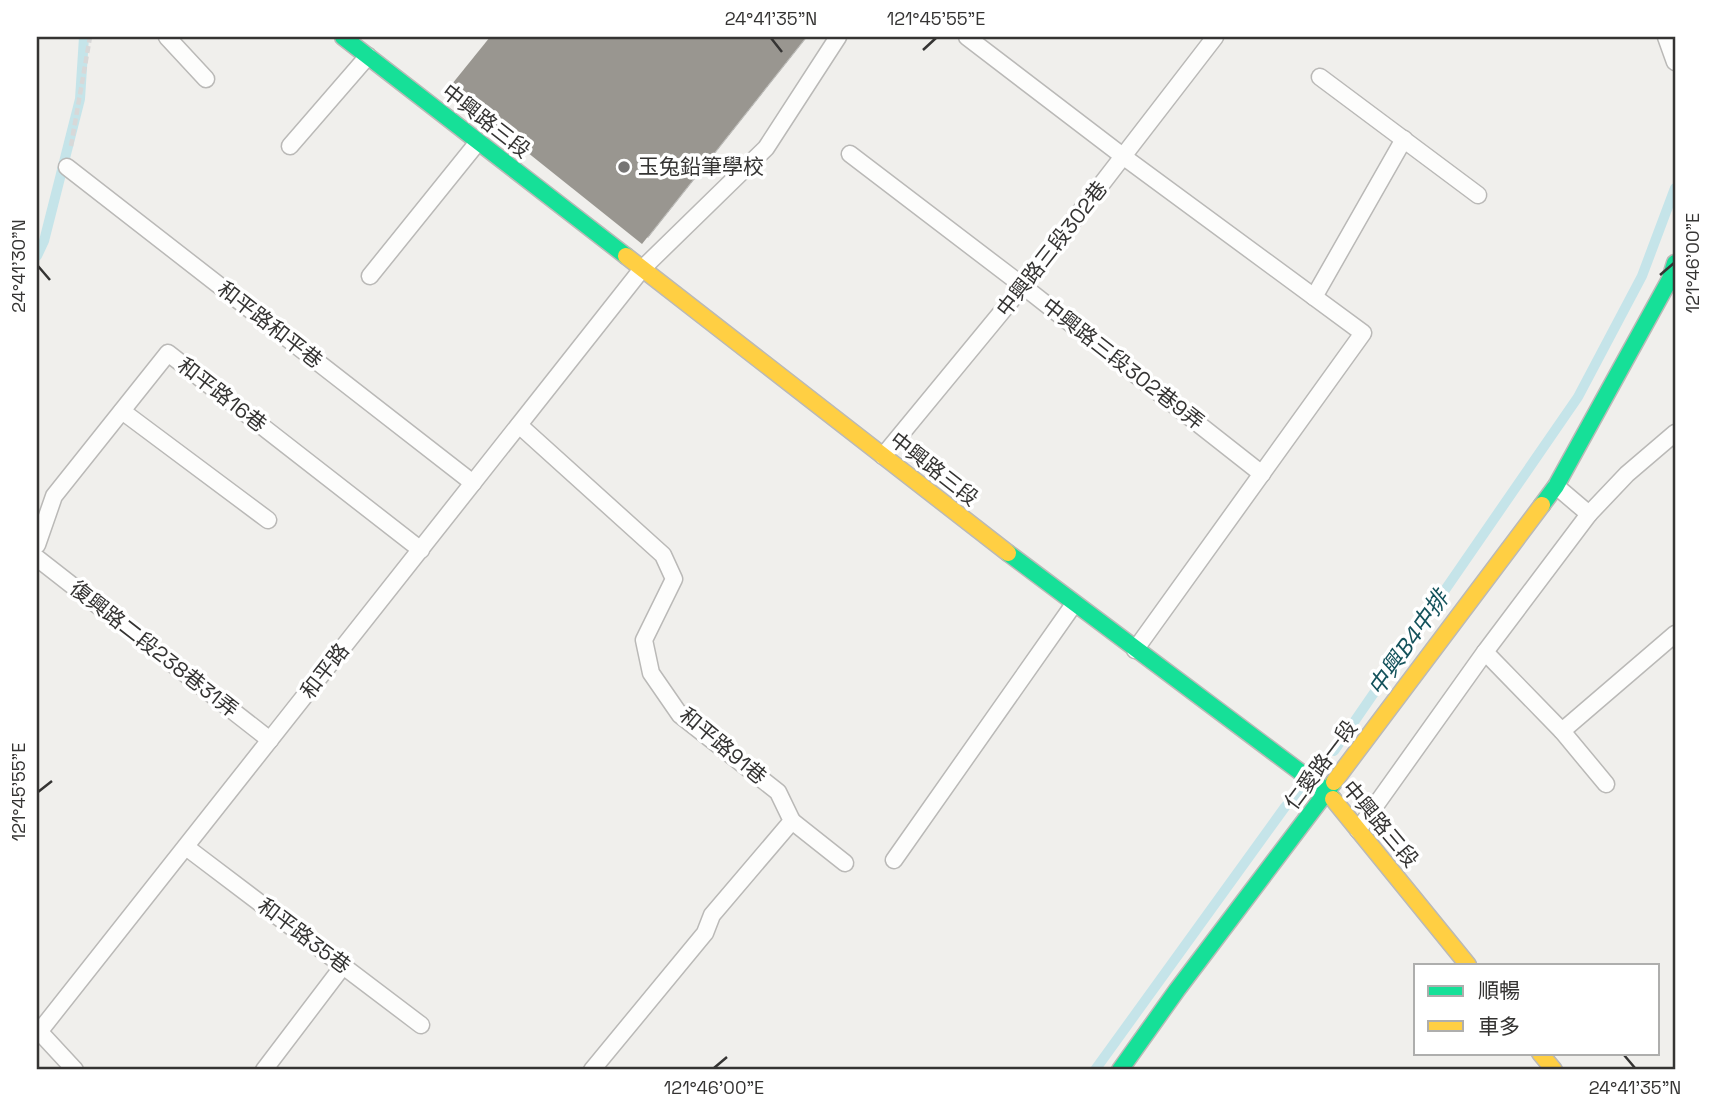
<svg xmlns="http://www.w3.org/2000/svg" width="1712" height="1107" font-family="'Space Grotesk','Noto Sans TC',sans-serif">
  <style>
    .lines { fill: none; stroke-linecap: round; stroke-linejoin: round }
    .stream { stroke: #c5e4e9; stroke-width: 10 }
    .building { fill: #999690; filter: url(#shadow) }
    .lane-casing { stroke: #bab9b7; stroke-width: 19 }
    .fast-casing { stroke: #bab9b7; stroke-width: 19 }
    .slow-casing { stroke: #bab9b7; stroke-width: 19 }
    .path { stroke: #d8d8d8; stroke-width: 4.5; stroke-dasharray: 7 3.5; stroke-linecap: butt }
    .lane { stroke: #fdfdfc; stroke-width: 16 }
    .fast { stroke: #16e098; stroke-width: 16 }
    .slow { stroke: #ffcf43; stroke-width: 16 }
    .ticks { fill: none; stroke: #353433; stroke-width: 2.5 }
    .poi-dot { fill: #767574; stroke: #fff; stroke-width: 2.5 }
    .labels { text-anchor: middle; stroke-width: 7; stroke-linejoin: round; paint-order: stroke }
    .street-label { font-size: 21px; fill: #353433; stroke: #fff }
    .poi-label { font-size: 21px; fill: #353433; stroke: #fff; text-anchor: start }
    .water-label { font-size: 23px; font-style: italic; fill: #13525b; stroke: #fff }
    .neatline { fill: none; stroke: #353433; stroke-width: 2.5 }
    .ticks-label { font-size: 18px; text-anchor: middle; fill: #353433 }
  </style>
  <defs>
    <filter id="shadow"><feDropShadow dx="6" dy="-6" stdDeviation="0" flood-color="#0004"/></filter>
  </defs>
  <rect width="100%" height="100%" fill="#f0efec"/>
  <g class="lines">
    <g class="stream">
      <polyline points="37,256 44,241 80,99 84,37"/>
      <polyline points="1334,751 1578,397 1642,276 1675,188"/>
      <polyline points="1095,1070 1285,807 1304,786"/>
    </g>
  </g>
  <polygon class="building" points="490,37 806,37 642,244 448,89"/>
  <g class="lines">
    <g class="lane-casing">
      <g id="lane">
        <polyline points="167,37 206,79"/>
        <polyline points="967,37 1124,157 1363,333 1135,650"/>
        <polyline points="1666,37 1675,62"/>
        <polyline points="1320,77 1478,195"/>
        <polyline points="290,146 368,56"/>
        <polyline points="850,154 1023,286 1262,474"/>
        <polyline points="67,167 473,483"/>
        <polyline points="370,276 478,142"/>
        <polyline points="1314,297 1404,139"/>
        <polyline points="122,411 268,520"/>
        <polyline points="519,425 663,555 674,579 644,640 651,673 680,715 778,792 792,821 712,915 705,933 592,1070"/>
        <polyline points="883,456 1023,286 1215,37"/>
        <polyline points="1556,486 1589,514"/>
        <polyline points="37,545 54,496 168,353 421,550"/>
        <polyline points="37,558 270,740"/>
        <polyline points="1485,652 1589,514 1627,474 1675,433"/>
        <polyline points="1562,731 1606,784"/>
        <polyline points="792,821 845,863"/>
        <polyline points="1358,830 1485,652 1562,731 1675,634"/>
        <polyline points="186,847 421,1025"/>
        <polyline points="894,860 1074,604"/>
        <polyline points="37,1029 75,1070"/>
        <polyline points="39,1032 642,269 766,148 838,37"/>
        <polyline points="264,1070 343,966"/>
      </g>
    </g>
    <g class="fast-casing">
      <g id="fast">
        <polyline points="343,37 626,256"/>
        <polyline points="1542,505 1556,486 1670,279 1675,263"/>
        <polyline points="1008,553 1327,792 1333,799"/>
        <polyline points="1120,1070 1177,990 1334,782"/>
      </g>
    </g>
    <g class="slow-casing">
      <g id="slow">
        <polyline points="626,256 1008,553"/>
        <polyline points="1334,782 1542,505"/>
        <polyline points="1333,799 1468,965"/>
        <polyline points="1540,1053 1554,1070"/>
      </g>
    </g>
    <polyline class="path" points="71,146 90,37"/>
    <use href="#lane" class="lane"/>
    <use href="#fast" class="fast"/>
    <use href="#slow" class="slow"/>
  </g>
  <path class="ticks" d="M771,38L782,52M923,50L936,38M38,266L50,280M1660,275L1674,263M38,792L52,781M1624,1055L1635,1068M714,1068L727,1057"/>
  <circle class="poi-dot" cx="624" cy="167" r="7"/>
  <g class="labels">
    <g class="street-label">
      <text transform="translate(486 121) rotate(38)" y="7">中興路三段</text>
      <text transform="translate(1052 249) rotate(-52)" y="7">中興路三段302巷</text>
      <text transform="translate(270 325) rotate(38)" y="7">和平路和平巷</text>
      <text transform="translate(1123 364) rotate(38)" y="7">中興路三段302巷9弄</text>
      <text transform="translate(222 395) rotate(38)" y="7">和平路16巷</text>
      <text transform="translate(934 469) rotate(38)" y="7">中興路三段</text>
      <text transform="translate(154 649) rotate(38)" y="7">復興路二段238巷31弄</text>
      <text transform="translate(325 671) rotate(-52)" y="7">和平路</text>
      <text transform="translate(723 746) rotate(40)" y="7">和平路91巷</text>
      <text transform="translate(1321 765) rotate(-53)" y="7">仁愛路一段</text>
      <text transform="translate(1380 824) rotate(50)" y="7">中興路三段</text>
      <text transform="translate(304 936) rotate(37)" y="7">和平路35巷</text>
    </g>
    <g class="poi-label">
      <text x="638" y="174">玉兔鉛筆學校</text>
    </g>
    <g class="water-label">
      <text transform="translate(1408 643) rotate(-55)" y="8">中興B4中排</text>
    </g>
  </g>
  <rect width="1712" height="1107" fill="none" stroke="#ffffff" stroke-width="77"/>
  <rect x="1414" y="964" width="245" height="91" fill="#ffffff" stroke="#aeaead" stroke-width="2"/>
  <rect x="1428" y="986" width="35" height="10" fill="#16e098" stroke="#aeaead" stroke-width="2"/>
  <text x="1478" y="998" font-size="21" fill="#353433">順暢</text>
  <rect x="1428" y="1021" width="35" height="10" fill="#ffcf43" stroke="#aeaead" stroke-width="2"/>
  <text x="1478" y="1034" font-size="21" fill="#353433">車多</text>
  <rect x="38" y="38" width="1636" height="1030" class="neatline"/>
  <g class="ticks-label">
    <text x="771" y="25">24°41'35"N</text>
    <text x="936" y="25">121°45'55"E</text>
    <text transform="translate(1693 263) rotate(-90)" y="6">121°46'00"E</text>
    <text transform="translate(19 266) rotate(-90)" y="6">24°41'30"N</text>
    <text transform="translate(19 792) rotate(-90)" y="6">121°45'55"E</text>
    <text x="714" y="1094">121°46'00"E</text>
    <text x="1635" y="1094">24°41'35"N</text>
  </g>
</svg>
